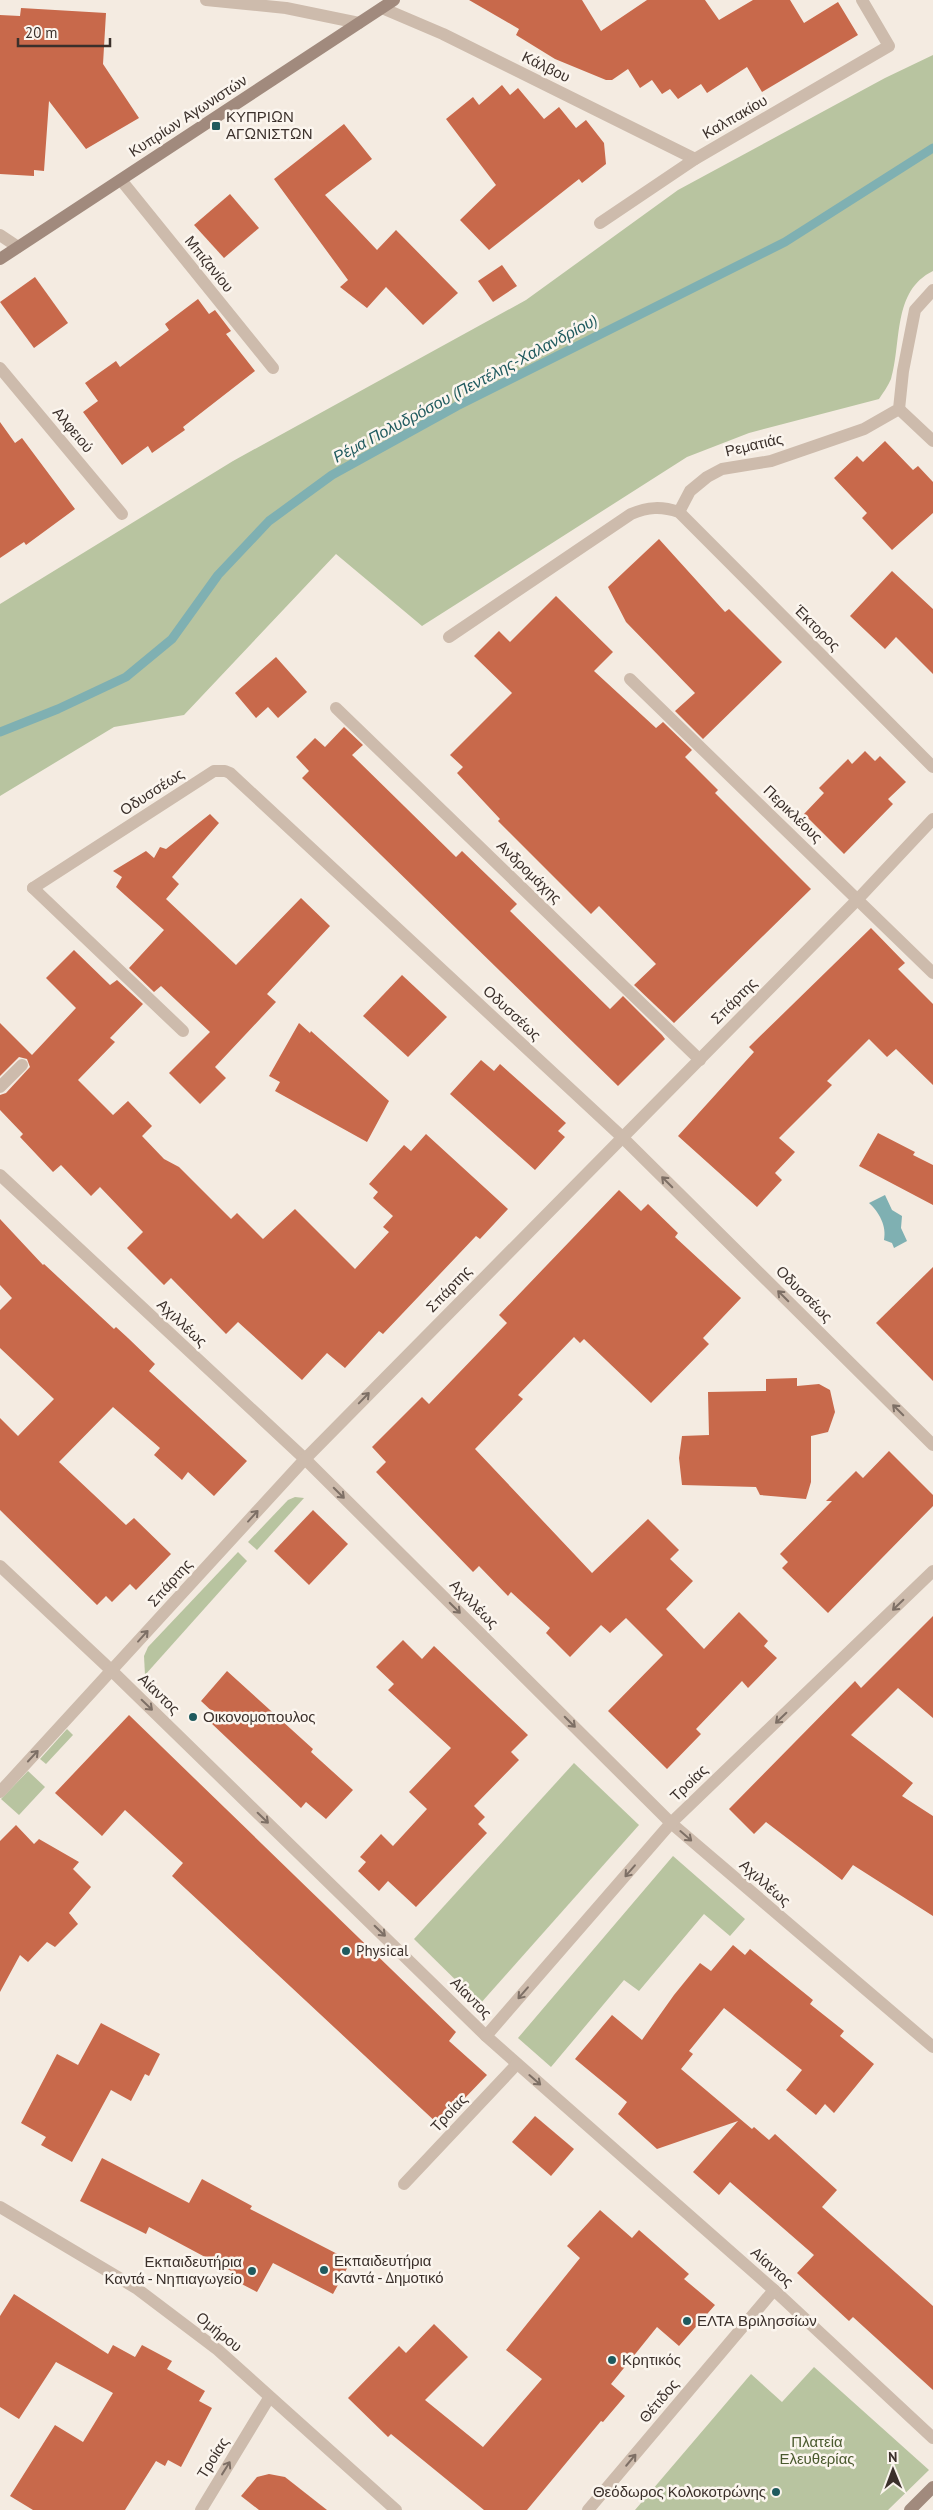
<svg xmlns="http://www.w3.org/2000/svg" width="933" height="2510" font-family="'PT Sans',sans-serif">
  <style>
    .green { fill: #b8c4a0 }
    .water { fill: #7fb0b2 }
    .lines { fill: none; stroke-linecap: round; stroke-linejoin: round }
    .stream { stroke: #7fb0b2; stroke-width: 9 }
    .building { fill: #c8694b }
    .lane { stroke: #cdbbac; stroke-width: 12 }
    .street { stroke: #cdbbac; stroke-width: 12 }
    .secondary { stroke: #a18a7d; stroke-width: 12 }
    .oneway { stroke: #7d6f65 }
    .poi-dot { fill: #1f5a5e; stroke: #fbf5ee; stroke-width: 2 }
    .labels { text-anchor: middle; stroke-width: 5; stroke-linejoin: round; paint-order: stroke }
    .street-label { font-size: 15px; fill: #3b302b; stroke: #fbf5ee }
    .poi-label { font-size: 15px; fill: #3b302b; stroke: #fbf5ee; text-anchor: start }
    .park-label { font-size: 15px; fill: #4a5a2e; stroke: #fbf5ee }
    .water-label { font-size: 16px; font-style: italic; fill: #1f5a5e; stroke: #fbf5ee }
  </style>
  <rect width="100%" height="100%" fill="#f4ebe1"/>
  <g class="green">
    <path d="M933,55V271C892,291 902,342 891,379C888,386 883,393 879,399L749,433L687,457L422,626L336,554L184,715L114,727L0,796V604L233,461L526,300L678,190L885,78Z"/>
    <polygon points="295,1497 304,1498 257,1550 248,1542 288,1500"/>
    <polygon points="238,1552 247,1561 145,1675 144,1656 148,1647"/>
    <polygon points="67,1729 73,1735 46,1764 40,1759"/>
    <polygon points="574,1763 639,1825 480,2004 414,1939"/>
    <polygon points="28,1771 45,1787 19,1815 1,1799"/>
    <polygon points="673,1856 745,1919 730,1936 704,1914 639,1991 624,1980 551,2067 518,2038"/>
    <polygon points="814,2367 929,2470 888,2510 635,2510 751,2374 782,2402"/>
  </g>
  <path class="water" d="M885,1195L892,1210L902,1216L901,1228L907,1241L894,1248L892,1243L884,1240C887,1226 879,1212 869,1203Z"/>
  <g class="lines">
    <polyline class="stream" points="0,732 58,709 126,677 172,639 218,575 269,521 332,475 457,406 785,242 933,148"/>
  </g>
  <g class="building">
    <polygon points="469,0 582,0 601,31 647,0 705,0 719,20 753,0 790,0 804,23 838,2 858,35 762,92 747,67 707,93 701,84 678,99 670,89 662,94 652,80 640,88 628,69 612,80 606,80 555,59 516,35 519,29"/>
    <polygon points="21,8 106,13 103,64 139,118 86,149 49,101 44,171 34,170 34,176 0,174 0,15 20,16"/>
    <polygon points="502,85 510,95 518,88 544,119 559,107 576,128 586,120 604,143 606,164 582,183 579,179 489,250 460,220 496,185 446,119 473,97 479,105"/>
    <polygon points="344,124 372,159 325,195 377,250 396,230 458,293 423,325 386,287 367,308 340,287 348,280 274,179"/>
    <polygon points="230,194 259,228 224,258 194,225"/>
    <polygon points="502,265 517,286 493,302 478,281"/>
    <polygon points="35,277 68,323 34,348 0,302"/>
    <polygon points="198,299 209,314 215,310 231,331 226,334 255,371 183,427 185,430 152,453 148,446 122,465 83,412 98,401 85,383 116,361 120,367 169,330 165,324"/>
    <polygon points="0,422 15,443 22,438 75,509 26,545 24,542 0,558"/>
    <polygon points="885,441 913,470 918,466 933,482 933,513 892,550 862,518 867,513 834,478 857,456 863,462"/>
    <polygon points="659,539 725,612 729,609 782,662 703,739 675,711 695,693 626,622 608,587"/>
    <polygon points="892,571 933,609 933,674 896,637 885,649 850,616"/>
    <polygon points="556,596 613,652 594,671 656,728 663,722 692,750 685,757 718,790 715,793 811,889 674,1023 634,985 656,964 599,906 591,914 498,821 500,819 457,773 463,767 450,755 512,693 474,656 499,631 510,642"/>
    <polygon points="276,657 307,692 278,718 268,707 256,718 235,693"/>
    <polygon points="344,727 363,745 352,755 456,857 462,851 517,904 510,911 610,1009 623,996 662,1035 665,1039 618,1086 302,778 309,771 296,757 315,738 325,747"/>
    <polygon points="865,751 875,761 880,756 906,782 888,799 893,804 844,854 804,814 824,793 819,788 848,759 852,764"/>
    <polygon points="210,814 219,823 172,877 179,884 166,899 236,965 301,898 330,926 267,994 276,1002 215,1067 226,1078 200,1104 169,1073 210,1032 161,986 154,992 129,968 164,930 116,887 122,877 113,871 146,851 154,858 160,847 166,849"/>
    <polygon points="871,928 905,963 898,969 933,1004 933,1085 896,1049 887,1057 869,1039 827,1081 832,1085 779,1138 795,1152 775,1173 782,1180 757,1207 678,1136 754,1052 749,1047"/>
    <polygon points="74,950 110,985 117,980 143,1004 110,1038 115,1042 78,1080 113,1115 128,1101 152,1126 142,1136 164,1159 179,1167 231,1219 237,1213 263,1239 295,1209 355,1269 389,1232 383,1227 393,1216 373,1198 378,1192 369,1184 404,1145 411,1151 426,1134 508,1209 480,1239 476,1236 383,1334 379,1331 345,1368 327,1353 302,1380 238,1322 226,1334 171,1278 164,1285 127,1248 143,1232 100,1187 91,1196 61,1165 53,1172 20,1137 23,1134 0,1110 0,1095 6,1093 30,1067 27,1059 19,1057 0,1076 0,1023 32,1055 76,1008 46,978"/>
    <polygon points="402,975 447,1017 408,1057 363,1016"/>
    <polygon points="299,1023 310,1033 311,1031 389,1101 367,1142 275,1091 280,1082 269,1076"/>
    <polygon points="481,1060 494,1071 500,1064 566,1123 558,1131 565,1137 535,1170 450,1094"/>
    <polygon points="878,1133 915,1152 913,1155 933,1165 933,1205 859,1166"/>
    <polygon points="619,1190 641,1211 648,1204 678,1233 675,1237 741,1298 703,1338 709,1344 651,1403 584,1339 580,1343 574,1337 518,1395 523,1399 475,1449 592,1573 648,1519 679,1550 670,1559 693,1581 666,1609 704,1649 739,1612 768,1641 764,1646 777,1658 748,1688 742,1681 696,1729 701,1734 667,1769 608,1711 663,1655 626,1618 610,1633 601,1625 570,1657 546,1633 550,1628 511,1592 508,1596 479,1566 473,1572 376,1472 386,1462 372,1447 422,1397 429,1404 507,1323 499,1315"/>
    <polygon points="0,1219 43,1265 44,1264 114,1329 116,1327 128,1338 155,1364 149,1371 247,1461 214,1496 188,1472 182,1480 154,1455 160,1448 113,1407 59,1462 126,1525 134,1518 171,1554 136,1590 130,1584 112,1602 106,1596 97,1605 0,1510 0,1418 18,1436 54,1399 0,1348 0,1310 12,1298 0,1285"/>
    <polygon points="933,1267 933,1381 876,1323"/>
    <polygon points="797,1378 797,1386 819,1384 830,1390 835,1412 828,1432 811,1436 811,1482 806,1499 760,1495 756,1487 682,1485 679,1458 682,1436 709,1435 708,1392 766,1391 766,1379"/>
    <polygon points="889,1451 933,1495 933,1506 828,1613 782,1568 788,1562 780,1554 832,1501 826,1501 856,1471 863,1478"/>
    <polygon points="313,1510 348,1544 309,1585 274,1551"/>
    <polygon points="933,1616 933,1718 898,1688 851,1735 913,1783 902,1796 933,1816 933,1916 853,1865 842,1880 766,1822 754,1834 729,1809 855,1681 861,1688"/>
    <polygon points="403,1640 422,1659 434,1646 528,1735 511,1752 519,1760 474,1806 485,1817 478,1824 487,1833 416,1907 388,1881 379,1891 358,1871 366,1862 360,1857 381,1834 393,1846 427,1809 409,1792 451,1748 388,1690 394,1684 376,1667"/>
    <polygon points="227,1671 313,1749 311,1752 353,1790 326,1819 306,1802 301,1808 210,1722 216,1715 201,1701"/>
    <polygon points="129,1715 456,2032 449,2041 487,2075 439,2125 172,1876 183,1863 125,1810 102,1836 55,1793"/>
    <polygon points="16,1825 34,1844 39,1839 79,1862 73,1869 91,1887 69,1913 78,1924 55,1947 47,1942 28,1962 20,1955 0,1992 0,1841"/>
    <polygon points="733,1945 745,1955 750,1949 813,2000 810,2004 844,2031 840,2036 874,2064 834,2113 825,2104 816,2115 786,2090 802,2070 724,2008 689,2051 693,2054 681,2069 752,2129 754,2127 769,2140 775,2134 837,2190 822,2207 933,2306 933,2390 853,2317 849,2321 797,2273 814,2255 730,2182 719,2195 693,2172 738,2121 657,2149 618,2114 627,2102 575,2059 612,2015 642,2040 674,1995 700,1963 711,1971"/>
    <polygon points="101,2023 160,2054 149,2076 145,2074 131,2101 111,2090 72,2162 41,2145 46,2137 21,2123 57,2054 78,2065"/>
    <polygon points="535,2116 574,2149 551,2176 512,2142"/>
    <polygon points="102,2158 189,2203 202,2179 252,2206 250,2209 351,2261 333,2294 273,2263 257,2292 232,2279 235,2273 149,2227 146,2234 80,2201"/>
    <polygon points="600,2210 632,2238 639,2230 689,2274 684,2279 715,2305 679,2346 657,2327 611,2384 625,2396 603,2422 601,2421 527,2510 484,2510 391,2434 388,2437 348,2398 399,2346 406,2353 434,2324 468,2357 425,2400 483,2447 542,2379 506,2350 580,2258 567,2246"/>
    <polygon points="14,2294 108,2354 113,2345 135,2357 142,2345 172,2361 167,2369 205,2391 199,2401 212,2408 181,2467 168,2460 165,2466 156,2461 125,2510 33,2510 10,2496 55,2425 83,2442 113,2393 56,2362 19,2419 0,2407 0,2316"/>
    <polygon points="269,2474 285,2477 327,2510 259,2510 241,2496 257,2477"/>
  </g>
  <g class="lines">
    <g class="lane">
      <polyline points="33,888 183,1031"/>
      <polyline points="0,1087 22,1065"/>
    </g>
    <g class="street">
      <polyline points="206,0 286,8 359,23"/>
      <polyline points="382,8 443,34 695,159"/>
      <polyline points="121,180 273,368"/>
      <polyline points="600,223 695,159 889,46 862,0"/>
      <polyline points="0,235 18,247"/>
      <polyline points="0,368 122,514"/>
      <polyline points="899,409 933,441"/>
      <polyline points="679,512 690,491 707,477 722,469 771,461 864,429 899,409 903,371 915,310 933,290"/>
      <path d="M449,637L631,514C648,507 661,506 679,512L933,767"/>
      <polyline points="630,679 933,973"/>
      <polyline points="336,708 700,1060"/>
      <polyline points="33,888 214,771 225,771 230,773 621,1136 933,1445"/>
      <polyline points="0,1175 305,1459 671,1823 933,2047"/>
      <polyline points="0,1566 112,1671 486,2036 774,2290 933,2438"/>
      <polyline points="0,1792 305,1459 858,899 933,819"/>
      <polyline points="486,2036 671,1823 933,1571"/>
      <polyline points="404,2184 517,2064"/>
      <polyline points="0,2207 136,2288 218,2350 396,2510"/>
      <polyline points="201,2510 269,2398"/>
      <polyline points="588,2510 774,2290"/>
    </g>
    <g class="secondary">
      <polyline points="0,259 394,0"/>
      <polyline points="910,2510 933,2487"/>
    </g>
  </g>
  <defs><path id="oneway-shaft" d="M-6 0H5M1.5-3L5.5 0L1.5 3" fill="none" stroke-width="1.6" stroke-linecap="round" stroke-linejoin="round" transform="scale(1.25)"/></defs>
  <g class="oneway">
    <use href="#oneway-shaft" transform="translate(667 1182) rotate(-135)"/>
    <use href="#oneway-shaft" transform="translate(783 1296) rotate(-135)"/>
    <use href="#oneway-shaft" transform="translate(364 1398) rotate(-46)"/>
    <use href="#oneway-shaft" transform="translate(898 1410) rotate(-135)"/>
    <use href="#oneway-shaft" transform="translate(339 1493) rotate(45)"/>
    <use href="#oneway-shaft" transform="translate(253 1516) rotate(-48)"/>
    <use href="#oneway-shaft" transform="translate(898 1605) rotate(136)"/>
    <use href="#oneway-shaft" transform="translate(455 1608) rotate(45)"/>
    <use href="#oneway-shaft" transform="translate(143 1636) rotate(-48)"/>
    <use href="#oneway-shaft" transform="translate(147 1705) rotate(44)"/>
    <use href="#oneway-shaft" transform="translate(781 1718) rotate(136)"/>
    <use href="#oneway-shaft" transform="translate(570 1722) rotate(45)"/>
    <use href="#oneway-shaft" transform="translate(33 1756) rotate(-47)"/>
    <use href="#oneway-shaft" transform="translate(263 1818) rotate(44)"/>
    <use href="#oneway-shaft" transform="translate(686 1836) rotate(41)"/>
    <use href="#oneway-shaft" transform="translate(630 1871) rotate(131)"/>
    <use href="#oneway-shaft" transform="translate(380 1931) rotate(44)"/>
    <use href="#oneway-shaft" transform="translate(523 1993) rotate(131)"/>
    <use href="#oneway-shaft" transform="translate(535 2080) rotate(41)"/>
    <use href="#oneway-shaft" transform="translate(631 2460) rotate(-50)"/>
    <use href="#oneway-shaft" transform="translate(226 2468) rotate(-58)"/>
  </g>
  <g class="poi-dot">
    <rect x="211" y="121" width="10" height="10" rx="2.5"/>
    <circle cx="193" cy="1717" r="5"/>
    <circle cx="346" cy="1951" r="5"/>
    <circle cx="324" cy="2270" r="5"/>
    <circle cx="252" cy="2271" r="5"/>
    <circle cx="687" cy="2321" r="5"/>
    <circle cx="612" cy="2360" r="5"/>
    <circle cx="776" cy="2492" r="5"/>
  </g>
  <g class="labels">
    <g class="street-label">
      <text transform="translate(546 67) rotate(26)" y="5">Κάλβου</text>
      <text transform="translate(188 116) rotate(-33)" y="5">Κυπρίων Αγωνιστών</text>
      <text transform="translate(735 117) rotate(-30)" y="5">Καλπακίου</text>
      <text transform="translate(209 264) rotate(51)" y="5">Μπιζανίου</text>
      <text transform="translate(73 430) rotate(50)" y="5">Αλφειού</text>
      <text transform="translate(754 445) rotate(-13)" y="5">Ρεματιάς</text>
      <text transform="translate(817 628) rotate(45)" y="5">Έκτορος</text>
      <text transform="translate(152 792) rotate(-33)" y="5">Οδυσσέως</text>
      <text transform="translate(793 814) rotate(44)" y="5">Περικλέους</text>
      <text transform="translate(529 872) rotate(44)" y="5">Ανδρομάχης</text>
      <text transform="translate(734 1001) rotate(-45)" y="5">Σπάρτης</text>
      <text transform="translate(512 1013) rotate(43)" y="5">Οδυσσέως</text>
      <text transform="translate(449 1289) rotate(-46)" y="5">Σπάρτης</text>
      <text transform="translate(804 1294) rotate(45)" y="5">Οδυσσέως</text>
      <text transform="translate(182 1323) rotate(43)" y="5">Αχιλλέως</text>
      <text transform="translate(170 1583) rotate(-48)" y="5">Σπάρτης</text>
      <text transform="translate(474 1604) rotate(45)" y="5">Αχιλλέως</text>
      <text transform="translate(159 1694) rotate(44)" y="5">Αίαντος</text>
      <text transform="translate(689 1783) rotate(-44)" y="5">Τροίας</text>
      <text transform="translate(765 1883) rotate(41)" y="5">Αχιλλέως</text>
      <text transform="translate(471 1998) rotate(45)" y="5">Αίαντος</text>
      <text transform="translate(449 2113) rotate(-47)" y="5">Τροίας</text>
      <text transform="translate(772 2267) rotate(42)" y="5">Αίαντος</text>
      <text transform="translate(219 2332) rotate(39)" y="5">Ομήρου</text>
      <text transform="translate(659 2401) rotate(-50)" y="5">Θέτιδος</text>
      <text transform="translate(213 2458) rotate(-58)" y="5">Τροίας</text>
    </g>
    <g class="poi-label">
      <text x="226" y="122">ΚΥΠΡΙΩΝ<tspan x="226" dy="17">ΑΓΩΝΙΣΤΩΝ</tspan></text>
      <text x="203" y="1722">Οικονομοπουλος</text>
      <text x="356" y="1956">Physical</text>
      <text x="334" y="2266">Εκπαιδευτήρια<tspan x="334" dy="17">Καντά - Δημοτικό</tspan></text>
      <text x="242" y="2267" text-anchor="end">Εκπαιδευτήρια<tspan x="242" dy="17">Καντά - Νηπιαγωγείο</tspan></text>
      <text x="697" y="2326">ΕΛΤΑ Βριλησσίων</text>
      <text x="622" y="2365">Κρητικός</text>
      <text x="766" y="2497" text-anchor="end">Θεόδωρος Κολοκοτρώνης</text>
    </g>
    <g class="park-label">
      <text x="817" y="2447">Πλατεία<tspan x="817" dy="17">Ελευθερίας</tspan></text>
    </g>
    <g class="water-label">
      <text transform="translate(465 388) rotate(-28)" y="6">Ρέμα Πολυδρόσου (Πεντέλης-Χαλανδρίου)</text>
    </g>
  </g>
  <g transform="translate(893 2470) rotate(359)" stroke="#fbf5ee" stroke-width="4" paint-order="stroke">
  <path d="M0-4L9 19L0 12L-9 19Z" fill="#3b302b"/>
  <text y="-8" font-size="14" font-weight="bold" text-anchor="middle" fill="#3b302b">N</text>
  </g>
  <path d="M18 38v8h92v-8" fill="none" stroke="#3b302b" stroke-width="2.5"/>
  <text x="25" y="38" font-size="15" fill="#3b302b" stroke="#fbf5ee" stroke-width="4" paint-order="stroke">20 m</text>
</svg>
